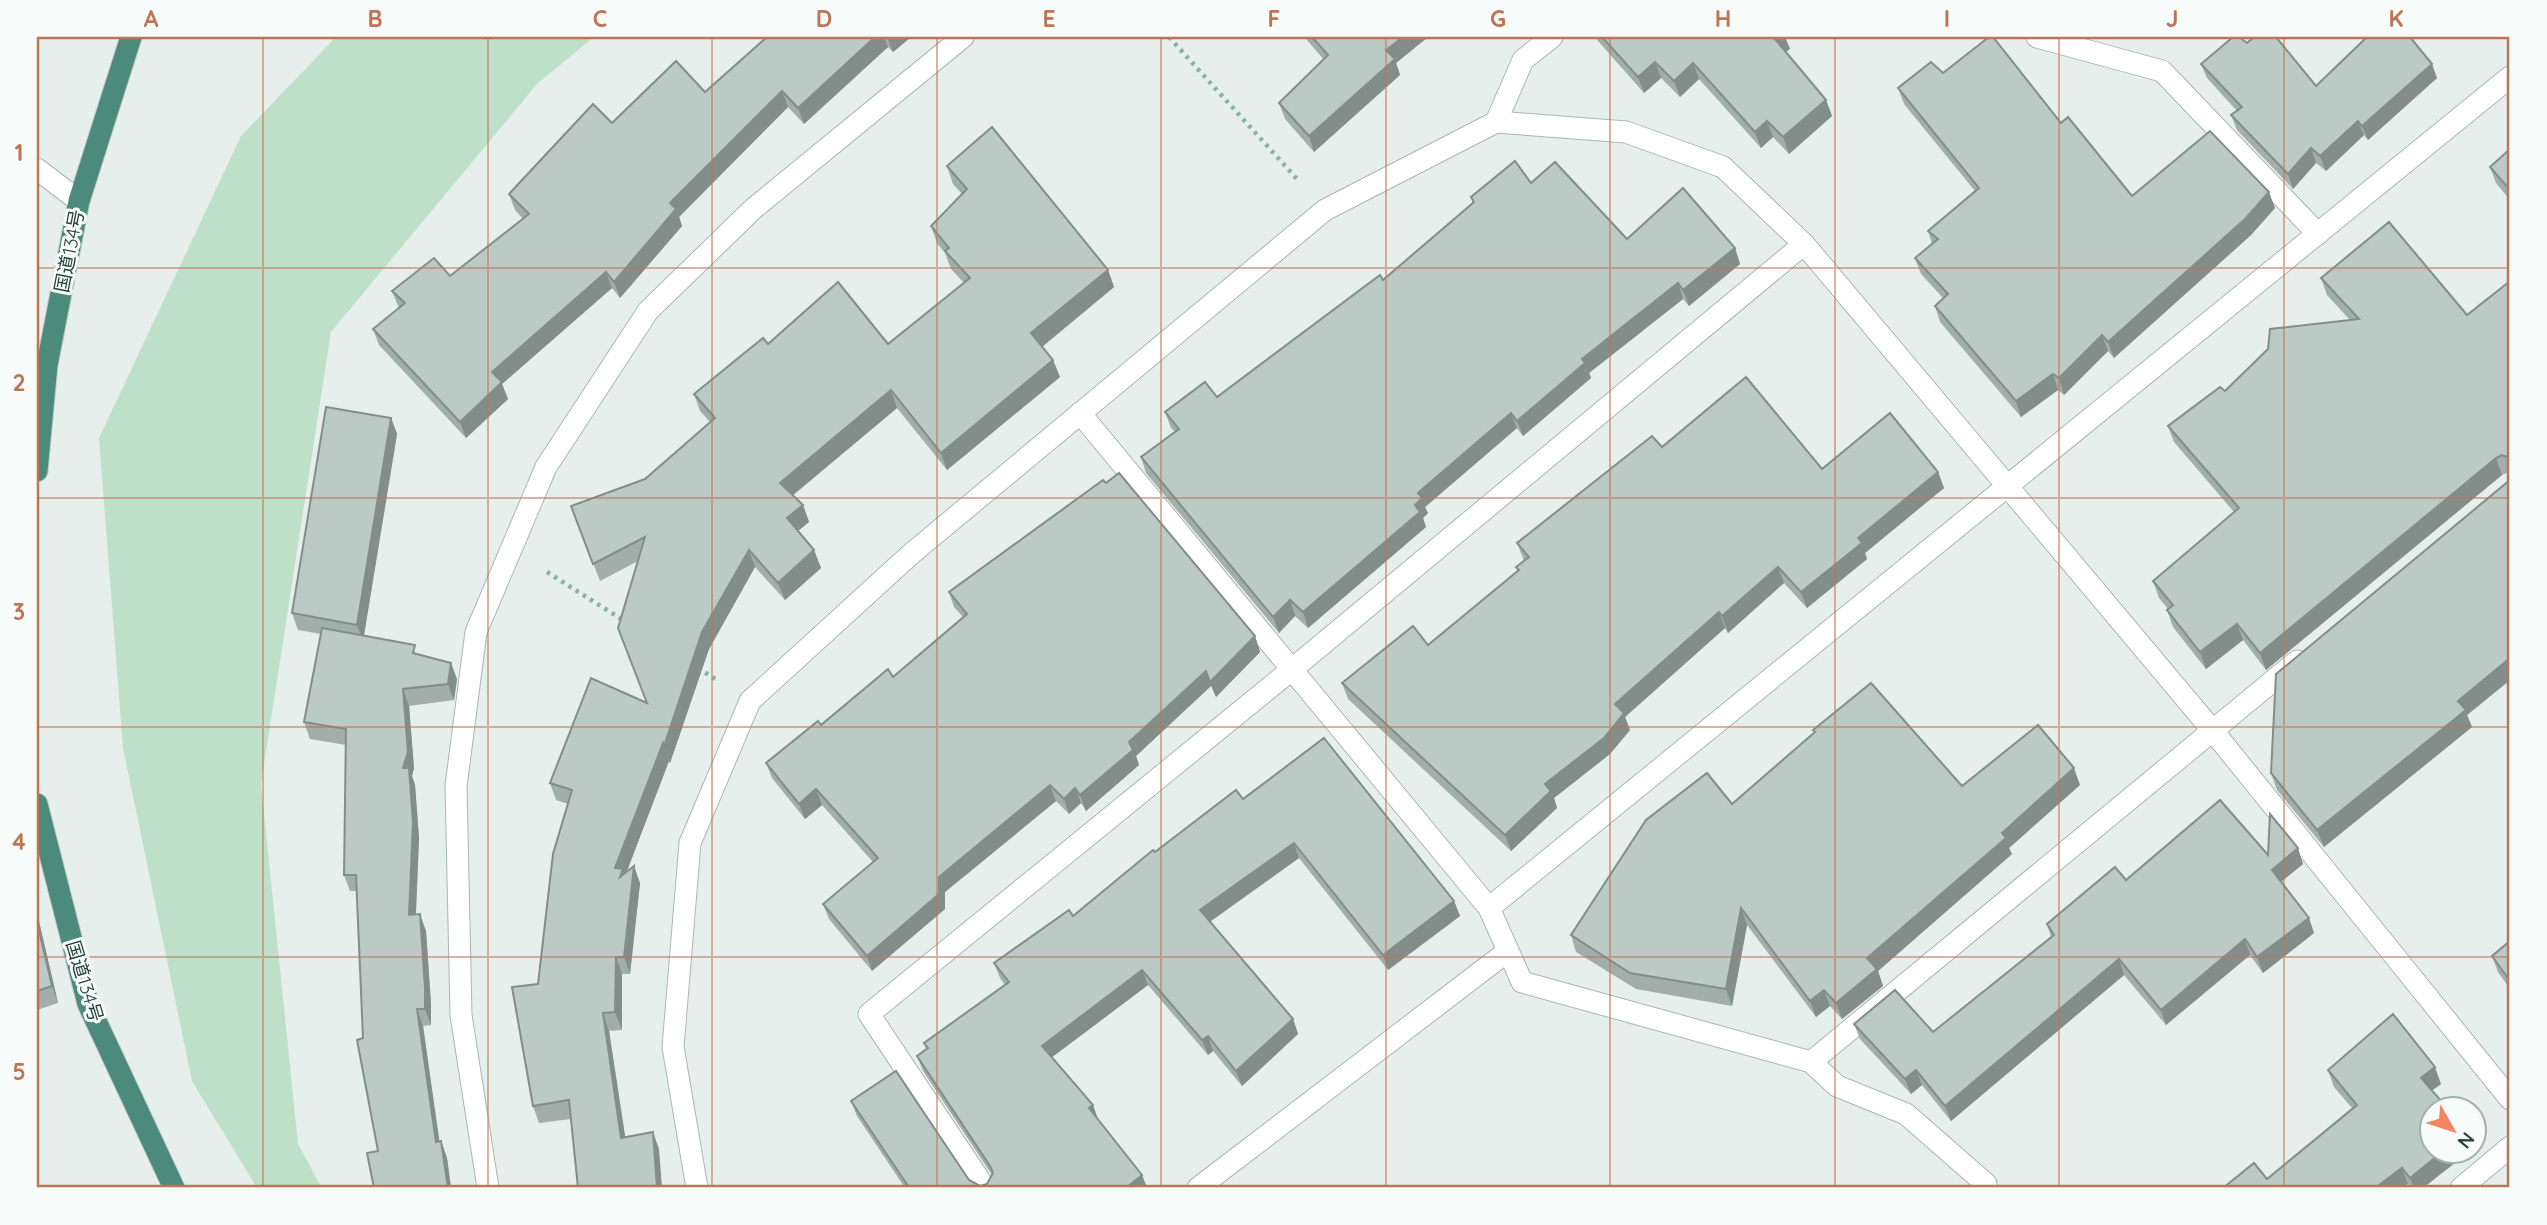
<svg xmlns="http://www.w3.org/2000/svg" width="2547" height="1225" font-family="Quicksand,'Noto Sans JP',sans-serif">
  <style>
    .green { fill: #bfe0c8 }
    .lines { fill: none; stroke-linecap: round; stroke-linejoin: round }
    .minor-casing { stroke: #a8b8b2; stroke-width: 23 }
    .tertiary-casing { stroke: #a8b8b2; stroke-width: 23 }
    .trunk-casing { stroke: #c2cac8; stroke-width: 23 }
    .path { stroke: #86b3a5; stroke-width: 4.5; stroke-dasharray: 3.5 5; stroke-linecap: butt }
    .minor { stroke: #fff; stroke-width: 21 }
    .tertiary { stroke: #fff; stroke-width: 21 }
    .trunk { stroke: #4c8a7c; stroke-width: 21 }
    .wall { fill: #a1aea9 }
    .shaded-wall { fill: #838d89 }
    .building { fill: #bbcac4; stroke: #838d89; stroke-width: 2 }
    .grid { fill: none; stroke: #c07456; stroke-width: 2; stroke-opacity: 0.55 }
    .labels { text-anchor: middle; stroke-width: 6; stroke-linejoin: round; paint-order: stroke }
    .street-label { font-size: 19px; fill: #24423a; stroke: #f7fbf9 }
    .neatline { fill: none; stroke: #c07456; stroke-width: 2.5 }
    .grid-label { font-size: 23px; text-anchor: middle; font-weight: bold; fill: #c07456 }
  </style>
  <rect width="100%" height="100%" fill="#e6efeb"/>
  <polygon class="green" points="336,37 594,37 537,84 331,332 261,784 298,1144 322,1188 257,1188 192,1081 123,748 99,438 241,136"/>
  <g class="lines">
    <g class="minor-casing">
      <g id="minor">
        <polyline points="2037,37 2162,71 2318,234"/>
        <polyline points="1496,122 1523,60 1552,37"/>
        <polyline points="1080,413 1489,908 1522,982 1811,1062 2297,661"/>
        <polyline points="1489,908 2510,77"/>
        <polyline points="1811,1062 1837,1086 1906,1114 1986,1184"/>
        <polyline points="488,1188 461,1015 456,786 476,632 546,467 648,311 753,209 963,37"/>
        <polyline points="697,1188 673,1047 690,843 750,701 911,554 1325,210 1496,122 1626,132 1723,167 1804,244 2213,731 2510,1099"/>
        <polyline points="985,1188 869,1014 1290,671 1804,244"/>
        <polyline points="1198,1188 1508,951"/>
        <polyline points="2461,1188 2510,1147"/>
      </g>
    </g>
    <g class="tertiary-casing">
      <polyline id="tertiary" points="37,169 79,201"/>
    </g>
    <g class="trunk-casing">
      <g id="trunk">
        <polyline points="37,471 47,365 79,201 131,37"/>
        <polyline points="37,804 88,1004 174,1188"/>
      </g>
    </g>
    <g class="path">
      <polyline points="1169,37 1297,179"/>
      <polyline points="547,572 626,622"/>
      <polyline points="698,668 717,680"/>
    </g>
    <use href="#minor" class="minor"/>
    <use href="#tertiary" class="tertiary"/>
    <use href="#trunk" class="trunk"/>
  </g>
  <g class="wall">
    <polygon points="767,37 911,37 893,52 888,47 804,124 788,107 679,217 682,226 620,298 612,288 502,384 508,399 466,438 379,345 373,329 399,308 392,291 450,276 523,219 515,210 509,194 612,123 705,92"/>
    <polygon points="1305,37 1428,37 1396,63 1400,75 1314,152 1285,119 1279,103 1324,60 1307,40"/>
    <polygon points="1596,37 1785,37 1790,49 1786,52 1826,100 1832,116 1789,154 1773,137 1761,148 1699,79 1680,97 1661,78 1644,93 1598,41"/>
    <polygon points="2247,43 2316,86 2437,78 2368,140 2364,135 2326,171 2316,163 2293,189 2237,130 2231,115 2237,111 2207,78 2201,64"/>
    <polygon points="1943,73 2061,123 2132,196 2275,208 2251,235 2114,358 2108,351 2064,395 2058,390 2021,417 1940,322 1935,306 1943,298 1921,274 1915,258 1932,244 1928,231 1975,191 1904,104 1898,88"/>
    <polygon points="2510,149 2510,200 2496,183 2490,167"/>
    <polygon points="947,166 1108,270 1114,287 1042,347 1053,360 1060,377 947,470 897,408 793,495 803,505 809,522 798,531 814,550 821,568 785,600 755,567 709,649 670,763 669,761 627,871 640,883 630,974 622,974 622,1030 609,1031 625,1137 659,1149 571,1119 539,1123 533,1106 538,984 568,804 556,800 550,783 647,703 638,561 600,581 571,506 645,479 710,422 700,411 694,394 768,344 888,344 964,283 951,269 945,253 937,243 931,226 962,194 953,184"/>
    <polygon points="1531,183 1627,239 1735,248 1740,264 1689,306 1683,299 1589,373 1591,378 1523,436 1517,428 1425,507 1428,513 1423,518 1426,527 1308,628 1295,616 1279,633 1146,473 1141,457 1175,432 1171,428 1165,412 1217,397 1383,280 1473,203 1471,197"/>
    <polygon points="2321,278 2467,315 2510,281 2510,473 2509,472 2502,475 2266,670 2243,640 2206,669 2173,627 2167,610 2168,609 2159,598 2153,581 2234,512 2174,442 2168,426 2225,391 2350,320 2327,295"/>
    <polygon points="391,418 397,434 364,635 418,654 457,679 454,700 409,706 414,768 412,776 415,785 419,838 416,915 426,931 431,1004 431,1025 423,1026 439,1142 441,1141 447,1158 451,1188 374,1188 378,1151 363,1038 357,891 350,891 344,875 346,745 310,739 304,722 321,634 298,630 292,613"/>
    <polygon points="1662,447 1822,469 1938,472 1944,488 1865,553 1867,559 1807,608 1784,583 1728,633 1725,628 1625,717 1630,730 1610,754 1554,798 1557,808 1511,851 1348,699 1342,683 1428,645 1518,571 1516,567 1524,561 1517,543"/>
    <polygon points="2510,480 2510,680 2467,715 2472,727 2324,847 2277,790 2271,773"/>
    <polygon points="949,592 1255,636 1260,652 1216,697 1211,686 1136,756 1139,765 1086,811 1081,803 1069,814 1056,801 945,892 945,909 872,971 829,919 823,904 873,862 822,805 805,819 772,778 766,763 821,725 893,677 963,617 954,607"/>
    <polygon points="1813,730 1962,786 2080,785 2009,848 2012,854 1878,971 1883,986 1842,1019 1830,1006 1816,1017 1747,925 1732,1006 1636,989 1576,952 1571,935 1732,804 1815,733"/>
    <polygon points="1243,799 1454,901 1460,916 1388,970 1299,858 1210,922 1293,1019 1298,1034 1242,1086 1213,1051 1208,1055 1148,985 1052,1057 1093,1105 1098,1119 1142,1175 1147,1188 905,1188 857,1116 851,1101 969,1180 980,1186 987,1184 992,1175 923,1071 917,1056 926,1049 924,1043 1005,985 1000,978 994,963 1073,916 1155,852"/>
    <polygon points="2268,855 2303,864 2281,882 2314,933 2263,973 2250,955 2166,1025 2124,975 1951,1121 1922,1085 1911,1094 1860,1039 1854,1024 1933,1032 2051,937 2047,924 2126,880"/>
    <polygon points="37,913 58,1003 37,1010"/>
    <polygon points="2510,941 2510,989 2498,972 2492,956"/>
    <polygon points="2328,1070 2441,1084 2432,1090 2423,1188 2411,1188 2408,1184 2267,1179 2352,1108 2334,1087"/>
  </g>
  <g class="shaded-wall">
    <polygon points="875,37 884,37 888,47 804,124 798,108"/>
    <polygon points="887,37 911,37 893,52"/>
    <polygon points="1403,37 1428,37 1396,63 1400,75 1314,152 1309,136 1386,50"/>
    <polygon points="1778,37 1785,37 1790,49 1780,55 1775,39"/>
    <polygon points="1655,62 1661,78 1644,93 1638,77"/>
    <polygon points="1693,63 1699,79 1680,97 1674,81"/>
    <polygon points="2432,64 2437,78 2368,140 2362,126"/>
    <polygon points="782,91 788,107 679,217 682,226 620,298 614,282 670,203"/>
    <polygon points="1826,100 1832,116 1789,154 1783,137"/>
    <polygon points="1767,121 1773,137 1761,148 1755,132"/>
    <polygon points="2358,121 2364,135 2326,171 2320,156"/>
    <polygon points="2311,148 2316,163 2293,189 2288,174"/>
    <polygon points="2269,192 2275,208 2251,235 2114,358 2108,342"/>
    <polygon points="1735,248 1740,264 1689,306 1683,290"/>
    <polygon points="1108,270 1114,287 1037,351 1031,333"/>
    <polygon points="606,272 612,288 502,384 508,399 466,438 460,422 492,372"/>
    <polygon points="1678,283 1683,299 1589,373 1591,378 1523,436 1517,421 1582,359"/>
    <polygon points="2102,335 2108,351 2064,395 2059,378"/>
    <polygon points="1053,360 1060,377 947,470 941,453"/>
    <polygon points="2053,374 2058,390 2021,417 2016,401"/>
    <polygon points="891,390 897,408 786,501 780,483"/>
    <polygon points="1511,413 1517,428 1425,507 1428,513 1423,518 1426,527 1308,628 1303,612 1415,505 1418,493"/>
    <polygon points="391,418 397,434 363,641 357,625"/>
    <polygon points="2496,458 2502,475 2266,670 2260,653"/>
    <polygon points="1938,472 1944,488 1865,553 1867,559 1807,608 1801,592 1858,538"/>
    <polygon points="803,505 809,522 793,535 787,518"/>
    <polygon points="749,550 755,567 709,649 670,763 664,746 702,632"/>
    <polygon points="814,550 821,568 785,600 778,583"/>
    <polygon points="1778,567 1784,583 1728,633 1722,616"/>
    <polygon points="1290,600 1295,616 1279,633 1273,617"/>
    <polygon points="1719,612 1725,628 1625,717 1630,730 1610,754 1554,798 1557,808 1511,851 1505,835 1545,784 1615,704"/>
    <polygon points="2237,624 2243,640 2206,669 2200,652"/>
    <polygon points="1255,636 1260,652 1216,697 1210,682"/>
    <polygon points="2510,658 2510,680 2467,715 2472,727 2324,847 2317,830 2458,701"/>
    <polygon points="451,663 457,679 454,700 448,684"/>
    <polygon points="1206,671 1211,686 1136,756 1139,765 1086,811 1080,795 1129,742"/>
    <polygon points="403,689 409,706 414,768 412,776 415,785 419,838 415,931 409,915 403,768"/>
    <polygon points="663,743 669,761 625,876 629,886 615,868"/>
    <polygon points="2074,768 2080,785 2009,848 2012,854 1878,971 1883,986 1842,1019 1836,1003 1867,958 2002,833"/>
    <polygon points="1050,785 1056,801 945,892 945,909 872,971 867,956 939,877"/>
    <polygon points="1075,788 1081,803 1069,814 1064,799"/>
    <polygon points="816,789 822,805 805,819 799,804"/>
    <polygon points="1294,843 1299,858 1205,925 1200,910"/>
    <polygon points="2298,848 2303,864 2277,885 2272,870"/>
    <polygon points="634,866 640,883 630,974 624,957"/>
    <polygon points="1454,901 1460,916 1388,970 1383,955"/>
    <polygon points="1741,908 1747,925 1732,1006 1726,989"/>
    <polygon points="37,913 58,1003 52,986 37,922"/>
    <polygon points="420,914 426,931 431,1004 431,1025 425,1009"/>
    <polygon points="2309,918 2314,933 2263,973 2257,957"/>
    <polygon points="2245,939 2250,955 2166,1025 2161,1010"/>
    <polygon points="616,957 622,974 622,1030 615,1012"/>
    <polygon points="2119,959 2124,975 1951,1121 1945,1106"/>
    <polygon points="1142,970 1148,985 1047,1061 1042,1046"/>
    <polygon points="1824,990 1830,1006 1816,1017 1810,1001"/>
    <polygon points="417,1009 423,1026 442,1159 436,1142"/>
    <polygon points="603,1013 609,1031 628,1155 621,1138"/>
    <polygon points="1293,1019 1298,1034 1242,1086 1236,1071"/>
    <polygon points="1208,1036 1213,1051 1208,1055 1202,1040"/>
    <polygon points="2435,1067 2441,1084 2427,1094 2421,1078"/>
    <polygon points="1916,1070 1922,1085 1911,1094 1905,1079"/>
    <polygon points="1093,1105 1098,1120 1089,1108"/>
    <polygon points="653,1132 659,1149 662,1188 657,1188"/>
    <polygon points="441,1141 447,1158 451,1188 448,1188"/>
    <polygon points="2442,1152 2469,1152 2423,1188 2414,1188 2410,1178"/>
    <polygon points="2402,1168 2408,1184 2402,1188 2375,1188"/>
    <polygon points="1142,1175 1147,1188 1126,1188"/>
  </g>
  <g class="building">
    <polygon points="767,37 875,37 798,108 782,91 670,203 676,209 614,282 606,272 492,372 502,382 460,422 373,329 405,303 392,291 434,258 450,276 529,214 509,194 593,104 612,123 676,61 705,92"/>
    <polygon points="1312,37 1403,37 1386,50 1395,59 1309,136 1279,103 1328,55"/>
    <polygon points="1602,37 1778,37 1775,39 1826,100 1783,137 1767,121 1755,132 1693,63 1674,81 1655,62 1638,77"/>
    <polygon points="1989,37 1993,37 2061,123 2068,117 2132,196 2210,131 2269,192 2245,219 2108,342 2102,335 2059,378 2053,374 2016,401 1935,306 1948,294 1915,258 1938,239 1928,231 1979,188 1898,88 1931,62 1943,73"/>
    <polygon points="2233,37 2239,37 2247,43 2254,37 2276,37 2316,86 2367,37 2410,37 2432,64 2362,126 2358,121 2320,156 2311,148 2288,174 2231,115 2242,107 2201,64"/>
    <polygon points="992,127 1108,270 1031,333 1053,360 941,453 891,390 780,483 803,505 787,518 814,550 778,583 749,550 702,632 664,746 663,743 615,868 623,869 620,877 634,866 624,957 616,957 615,1012 603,1013 621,1138 653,1132 657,1188 578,1188 569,1100 533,1106 512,987 538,984 553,854 572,790 550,783 591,678 647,703 618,628 645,537 593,564 571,506 645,479 715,418 694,394 763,338 768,344 838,282 888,344 970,278 945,251 949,248 931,226 967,189 947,166"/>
    <polygon points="2510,149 2510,190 2490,167"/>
    <polygon points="1515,161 1531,183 1555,162 1627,239 1683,188 1735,248 1683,290 1678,283 1582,359 1585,363 1517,421 1511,413 1418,493 1422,498 1415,505 1420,512 1303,612 1290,600 1273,617 1141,457 1179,429 1165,412 1205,382 1217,397 1380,275 1383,280 1474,202 1471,197"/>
    <polygon points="2389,222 2467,315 2510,281 2510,458 2502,455 2496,458 2260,653 2237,624 2200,652 2167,610 2173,605 2153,581 2239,508 2168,426 2220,387 2225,391 2268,349 2270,329 2359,319 2321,278"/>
    <polygon points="1746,377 1822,469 1890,413 1938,472 1858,538 1862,543 1801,592 1778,567 1722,616 1719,612 1615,704 1624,713 1604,738 1545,784 1551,791 1505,835 1342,683 1413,626 1428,645 1519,570 1516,567 1529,557 1517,543 1652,436 1662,447"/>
    <polygon points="326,407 391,418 357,625 292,613"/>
    <polygon points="1119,473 1255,636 1210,682 1206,671 1129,742 1133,750 1080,795 1075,788 1064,799 1050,785 939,877 939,894 867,956 823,904 878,858 816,789 799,804 766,763 818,721 821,725 888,669 893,677 967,614 949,592 1103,480 1106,483"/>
    <polygon points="2510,480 2510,658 2458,701 2466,710 2317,830 2271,773 2276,674"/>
    <polygon points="322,628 415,645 413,653 451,663 448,684 403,689 408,752 403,768 409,768 413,822 409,915 420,914 425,988 425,1009 417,1009 436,1142 441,1141 448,1188 374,1188 367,1153 378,1151 357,1040 363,1038 356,875 344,875 346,729 304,722"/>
    <polygon points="1871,683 1962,786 2038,725 2074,768 2002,833 2006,838 1867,958 1877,969 1836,1003 1824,990 1810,1001 1741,908 1726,989 1630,973 1571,935 1646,820 1707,773 1732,804 1815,732 1813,730"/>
    <polygon points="1324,738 1454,901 1383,955 1294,843 1200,910 1293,1019 1236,1071 1208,1036 1202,1040 1142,970 1042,1046 1093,1105 1089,1108 1142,1175 1126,1188 905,1188 908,1186 851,1101 896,1071 969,1180 980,1186 987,1184 993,1173 990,1166 917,1056 928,1048 924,1043 1009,982 994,963 1069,910 1073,916 1153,850 1155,852 1236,790 1243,799"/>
    <polygon points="2220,800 2268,855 2270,814 2298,848 2272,870 2309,918 2257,957 2245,939 2161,1010 2119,959 1945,1106 1916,1070 1905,1079 1854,1024 1895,990 1933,1032 2054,935 2047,924 2115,867 2126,880"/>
    <polygon points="37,922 52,986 37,991"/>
    <polygon points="2510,941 2510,981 2492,956"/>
    <polygon points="2393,1014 2435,1067 2421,1078 2449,1110 2432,1110 2432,1152 2442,1152 2410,1178 2402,1168 2375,1188 2223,1188 2254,1163 2267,1179 2357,1105 2328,1070"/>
  </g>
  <path class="grid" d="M263,37V1188M488,37V1188M712,37V1188M937,37V1188M1161,37V1188M1386,37V1188M1610,37V1188M1835,37V1188M2059,37V1188M2284,37V1188M37,268H2510M37,498H2510M37,727H2510M37,957H2510"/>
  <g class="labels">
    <g class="street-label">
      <text transform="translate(69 251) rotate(-79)" y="7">国道134号</text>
      <text transform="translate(85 981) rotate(73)" y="7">国道134号</text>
    </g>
  </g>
  <rect width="2547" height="1225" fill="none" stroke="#f7fbf9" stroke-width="77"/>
  <g transform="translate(2453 1130) rotate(129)"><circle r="33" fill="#f7fbf9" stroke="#a3b1ad" stroke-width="2"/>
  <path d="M0-5L12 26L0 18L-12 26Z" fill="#f4845f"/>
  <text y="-10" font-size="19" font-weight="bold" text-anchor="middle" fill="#24423a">N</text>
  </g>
  <rect x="38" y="38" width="2470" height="1148" class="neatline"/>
  <g class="grid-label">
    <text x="151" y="27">A</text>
    <text x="375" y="27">B</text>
    <text x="600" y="27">C</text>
    <text x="824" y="27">D</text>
    <text x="1049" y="27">E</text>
    <text x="1274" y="27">F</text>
    <text x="1498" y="27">G</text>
    <text x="1723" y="27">H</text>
    <text x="1947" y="27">I</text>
    <text x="2172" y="27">J</text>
    <text x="2396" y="27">K</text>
    <text x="19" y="161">1</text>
    <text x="19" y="391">2</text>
    <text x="19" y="620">3</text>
    <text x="19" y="850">4</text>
    <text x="19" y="1080">5</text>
  </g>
</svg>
